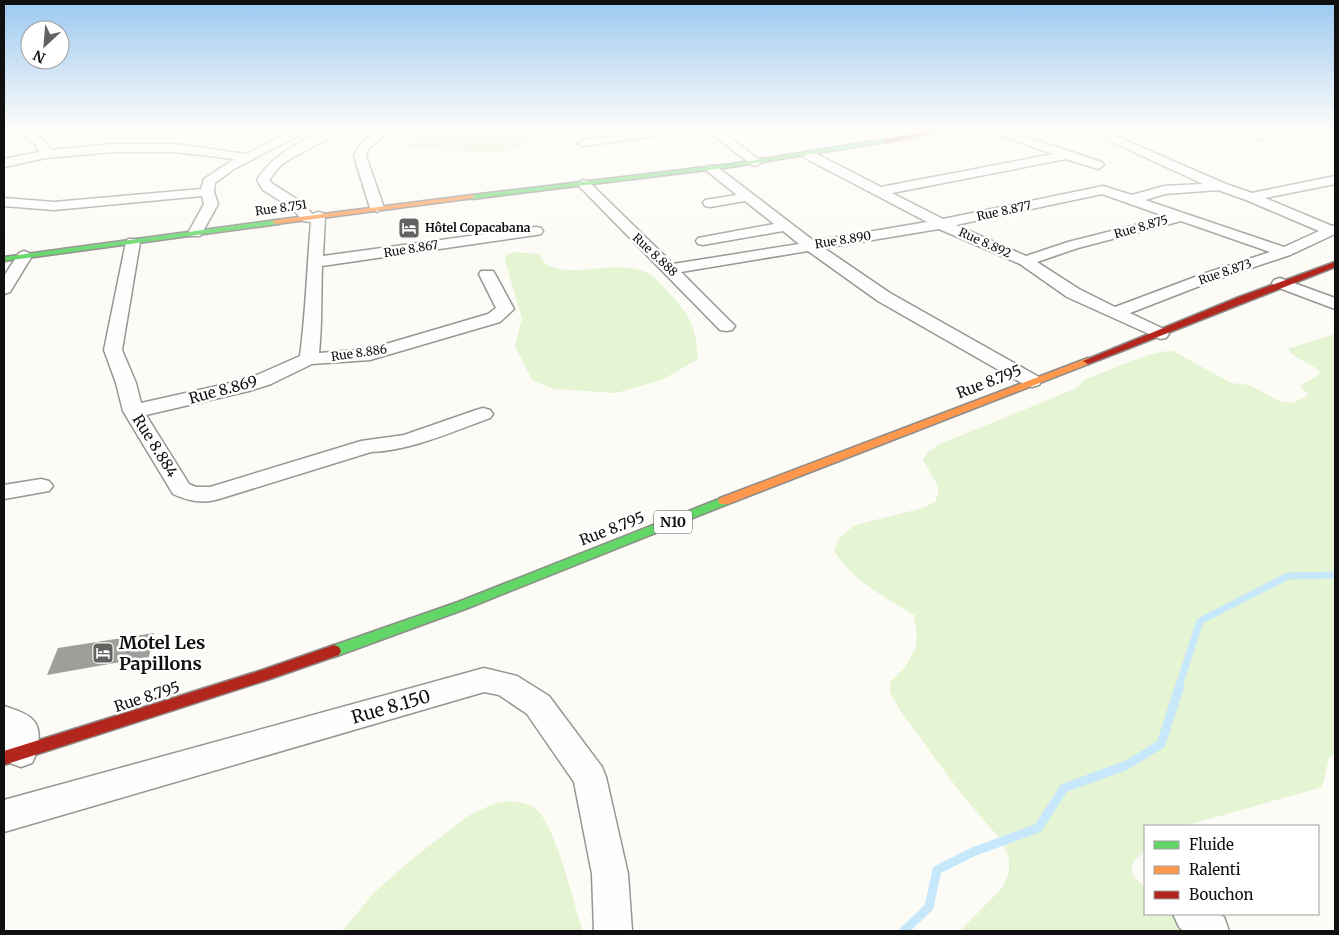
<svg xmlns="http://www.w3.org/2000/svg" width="1339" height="935" font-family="Merriweather,serif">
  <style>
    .green { fill: #e5f4d2 }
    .forest { fill: #d5edc0 }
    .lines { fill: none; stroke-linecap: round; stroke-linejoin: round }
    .stream-far1 { stroke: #c7e7fb; stroke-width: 7 }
    .stream { stroke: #c7e7fb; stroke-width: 9 }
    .building { fill: #a09e9a }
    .street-casing { stroke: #969693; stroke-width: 3 }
    .fast-casing { stroke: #8d8c8a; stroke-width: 3 }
    .slow-casing { stroke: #8d8c8a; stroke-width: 3 }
    .jam-casing { stroke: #8d8c8a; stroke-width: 3 }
    .street { fill: #fffefe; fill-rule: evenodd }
    .fast { fill: #63d668; fill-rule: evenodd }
    .slow { fill: #ff974d; fill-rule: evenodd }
    .jam { fill: #b3261e; fill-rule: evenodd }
    .labels { text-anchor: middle; stroke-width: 5; stroke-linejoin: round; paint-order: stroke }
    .far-street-label { font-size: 12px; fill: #101010; stroke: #fff }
    .far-poi-label { font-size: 12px; font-weight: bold; fill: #101010; stroke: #fff; text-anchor: start }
    .shield { fill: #fff; stroke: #585858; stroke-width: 1 }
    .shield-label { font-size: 14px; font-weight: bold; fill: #101010 }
    .street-label { font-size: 15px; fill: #101010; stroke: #fff }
    .near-poi-label { font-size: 18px; font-weight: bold; fill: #101010; stroke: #fff; text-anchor: start }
    .near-street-label { font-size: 18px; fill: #101010; stroke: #fff }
  </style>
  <rect width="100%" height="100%" fill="#fcfbf5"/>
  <g class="green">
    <path d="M514,252L539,254C541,256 543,261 545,263C567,281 617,257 647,273C656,277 663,287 670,294C691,316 696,328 698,359L662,380L616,393L554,389L532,380L515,346L522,319L505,261V256Z"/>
    <path d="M1335,334V753L1329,758L1322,787L1184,826H1145V850L1134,861L1131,869L1135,878L1145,887V914H1175L1194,931H960L1003,887L1009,872V857L1002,841L963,796L901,712L890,692L891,681L906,666L916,647L917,634L914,615C885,597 853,581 834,551L840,537L855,525L923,508L935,502L938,494V486L923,460L927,453L940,444L1077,388L1084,380C1106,372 1153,349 1173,351L1231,383L1249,385L1279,401L1292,403L1307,396L1308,394L1300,386L1314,378L1320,373C1311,361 1295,360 1288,349Z"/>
    <path d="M509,801C519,802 530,803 538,811C556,829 574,904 583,931H342L373,894L406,864L468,816L493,804Z"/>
  </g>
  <path class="forest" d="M445,129H540L538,134L519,147L503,153L409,149L408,146C418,137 432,132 445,129Z"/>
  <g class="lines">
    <polyline class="stream-far1" points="1179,686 1200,621 1288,576 1335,575"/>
    <polyline class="stream" points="904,931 929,907 937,870 973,852 1038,828 1064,788 1127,765 1161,744 1180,685"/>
  </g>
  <polygon class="building" points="154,633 149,657 47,675 58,648"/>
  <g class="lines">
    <g class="street-casing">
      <g id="street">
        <path d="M13,129C30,129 42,135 50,150L114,144H175L246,154L296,129H311L234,169L215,183L214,192L218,204L202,233L200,236H190L188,233L204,204L202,196L54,210L4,206V198L54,202L201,189L204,179L234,159L175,152H114L46,158L4,167V159L39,152L35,144Z"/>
        <path d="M330,129H346L290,159L280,166L269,180L273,184L303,203L312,214L318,212L323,213L325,216L323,256L536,227L541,228L543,231L541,234L536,235L322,266C321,295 322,324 319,353L369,349L488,314L496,308L479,274L481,271H493L495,274L514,309L500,322L370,360L312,364L271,384L249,391L146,415L189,484L196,487H210L361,441L404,435L476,410L483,408L490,410L493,414L490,418C451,432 413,450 371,452L219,499C202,504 189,501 173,494L123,411L116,383L104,350L126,242L128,239H138L140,242L122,350L136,383L141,403L235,382L257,375L300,356C306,312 307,266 311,222L303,221L293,209L263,190L257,180C273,154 302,140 330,129Z"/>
        <polygon points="379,129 392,129 368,149 366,156 384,208 377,212 370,208 354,156 359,146"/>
        <polygon points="660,129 690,129 684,132 583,146 577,143 583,140"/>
        <polygon points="706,129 719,129 762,162 756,166 752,165"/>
        <polygon points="893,129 909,129 920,135 914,138"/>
        <path d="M985,129H1002L1102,162L1104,165L1098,169L1066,159L892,193L943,219L1103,186L1132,195L1164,186L1203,184L1084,129H1099L1226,184L1252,193L1335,176V184L1265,198L1332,226L1335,225V234L1290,255L1215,280L1130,313L1166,330L1169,334L1166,338L1160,339L1067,297L1020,264L939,229L824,248L890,293L1039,377L1042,381L1039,385L1032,387L1025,385L878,301L808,251L681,272L735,326L732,330L726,331L720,330L577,184L583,180L588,181L673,264L799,244L783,231L703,245L698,244L696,241L698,238L774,224L745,201L710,207L705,206L703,203L705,200L737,195L708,172L706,169L708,166H716L814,241L927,222L805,158L803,155L805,152H813L881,187L1053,154L987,131ZM1218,190L1246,200L1319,231L1284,247L1145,200L1165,194ZM1102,194L1167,217L1068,242L1026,256L956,225ZM1181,221L1270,252L1203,274L1115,307L1079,289L1037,262L1078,248Z"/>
        <polygon points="1237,129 1253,129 1269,137 1263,140"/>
        <polygon points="24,251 29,253 32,256 10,292 4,294 4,276 19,253"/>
        <polygon points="1280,278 1335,298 1335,309 1274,286 1272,283 1274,280"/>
        <polygon points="41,479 49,481 53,486 49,491 4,499 4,485"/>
        <polygon points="484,668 517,676 549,696 602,767 606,777 628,874 632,931 594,931 592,874 574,782 527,714 499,695 484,692 4,832 4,800"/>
        <path d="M4,706C13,709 27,713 33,720C43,730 38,752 32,763L21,767L10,763L5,753Z"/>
        <polygon points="1173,914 1219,914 1224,917 1229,931 1183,931 1179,927"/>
      </g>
    </g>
    <g class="fast-casing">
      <g id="fast">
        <polygon points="885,139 887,142 731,167 472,199 469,197 472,195 731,164"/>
        <polygon points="276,220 280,222 279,224 4,261 4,257"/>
        <polygon points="724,497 728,498 730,501 728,504 468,608 334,657 329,655 327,651 329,647 458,602"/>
      </g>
    </g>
    <g class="slow-casing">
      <g id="slow">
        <polygon points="472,195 474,196 474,198 276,224 272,222 276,220"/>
        <polygon points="1088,358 1091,359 1091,363 728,504 720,504 718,501 720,498"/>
      </g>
    </g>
    <g class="jam-casing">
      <g id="jam">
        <polygon points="939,129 951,129 885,143 882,141"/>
        <polygon points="1335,262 1335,267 1122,351 1091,363 1088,364 1083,361 1239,297"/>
        <polygon points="334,645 339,647 341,651 339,655 270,679 4,765 4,751 262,670"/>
      </g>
    </g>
    <use href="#street" class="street"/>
    <use href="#fast" class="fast"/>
    <use href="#slow" class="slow"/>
    <use href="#jam" class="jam"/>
  </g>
  <linearGradient id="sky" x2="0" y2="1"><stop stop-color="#9bc8f0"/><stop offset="0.5" stop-color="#fefdfa"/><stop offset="1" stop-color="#fefdfa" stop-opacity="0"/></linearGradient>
  <rect width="1339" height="260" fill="url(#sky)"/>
  <defs>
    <g id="hotel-square" transform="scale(1.125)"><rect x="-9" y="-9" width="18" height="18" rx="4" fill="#636260" stroke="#fff"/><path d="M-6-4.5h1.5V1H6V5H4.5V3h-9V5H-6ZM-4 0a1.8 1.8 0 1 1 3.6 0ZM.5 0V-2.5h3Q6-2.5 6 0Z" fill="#fff"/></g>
  </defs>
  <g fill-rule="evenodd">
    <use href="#hotel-square" x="409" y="228"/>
    <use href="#hotel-square" x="103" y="653"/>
  </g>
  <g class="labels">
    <g class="far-street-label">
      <text transform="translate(281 208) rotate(-8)" y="4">Rue 8.751</text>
      <text transform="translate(1004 211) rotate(-12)" y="4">Rue 8.877</text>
      <text transform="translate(1141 227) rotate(-16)" y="4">Rue 8.875</text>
      <text transform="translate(843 240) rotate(-9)" y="4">Rue 8.890</text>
      <text transform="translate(985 243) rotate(24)" y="4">Rue 8.892</text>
      <text transform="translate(411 249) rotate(-9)" y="4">Rue 8.867</text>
      <text transform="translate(655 255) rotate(43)" y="4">Rue 8.888</text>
      <text transform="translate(1225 272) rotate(-19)" y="4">Rue 8.873</text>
      <text transform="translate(359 353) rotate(-8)" y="4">Rue 8.886</text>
    </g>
    <g class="far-poi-label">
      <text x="425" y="232">Hôtel Copacabana</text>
    </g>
    <rect class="shield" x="654" y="510.5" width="38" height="23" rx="4"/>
    <g class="shield-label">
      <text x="673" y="527">N10</text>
    </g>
    <g class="street-label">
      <text transform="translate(989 382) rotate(-21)" y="5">Rue 8.795</text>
      <text transform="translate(223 390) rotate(-15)" y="5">Rue 8.869</text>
      <text transform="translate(155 446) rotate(58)" y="5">Rue 8.884</text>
      <text transform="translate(612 529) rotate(-21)" y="5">Rue 8.795</text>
      <text transform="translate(147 697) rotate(-18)" y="5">Rue 8.795</text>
    </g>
    <g class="near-poi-label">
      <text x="119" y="649">Motel Les<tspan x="119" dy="21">Papillons</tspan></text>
    </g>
    <g class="near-street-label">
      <text transform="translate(391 707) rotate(-16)" y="6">Rue 8.150</text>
    </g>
  </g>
  <rect width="1339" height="935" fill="none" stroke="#101010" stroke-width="10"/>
  <rect x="1144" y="825" width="175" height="90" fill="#ffffff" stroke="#9f9f9f"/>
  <rect x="1154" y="841" width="25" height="8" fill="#63d668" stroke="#9f9f9f"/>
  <text x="1189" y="850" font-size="15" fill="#101010">Fluide</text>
  <rect x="1154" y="866" width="25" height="8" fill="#ff974d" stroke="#9f9f9f"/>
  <text x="1189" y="875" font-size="15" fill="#101010">Ralenti</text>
  <rect x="1154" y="891" width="25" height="8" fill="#b3261e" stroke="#9f9f9f"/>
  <text x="1189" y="900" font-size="15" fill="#101010">Bouchon</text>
  <g transform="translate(45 45) rotate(206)"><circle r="24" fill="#ffffff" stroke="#9f9f9f"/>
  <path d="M0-4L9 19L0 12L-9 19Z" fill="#636260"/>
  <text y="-8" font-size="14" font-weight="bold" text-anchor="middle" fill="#101010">N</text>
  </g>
</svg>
